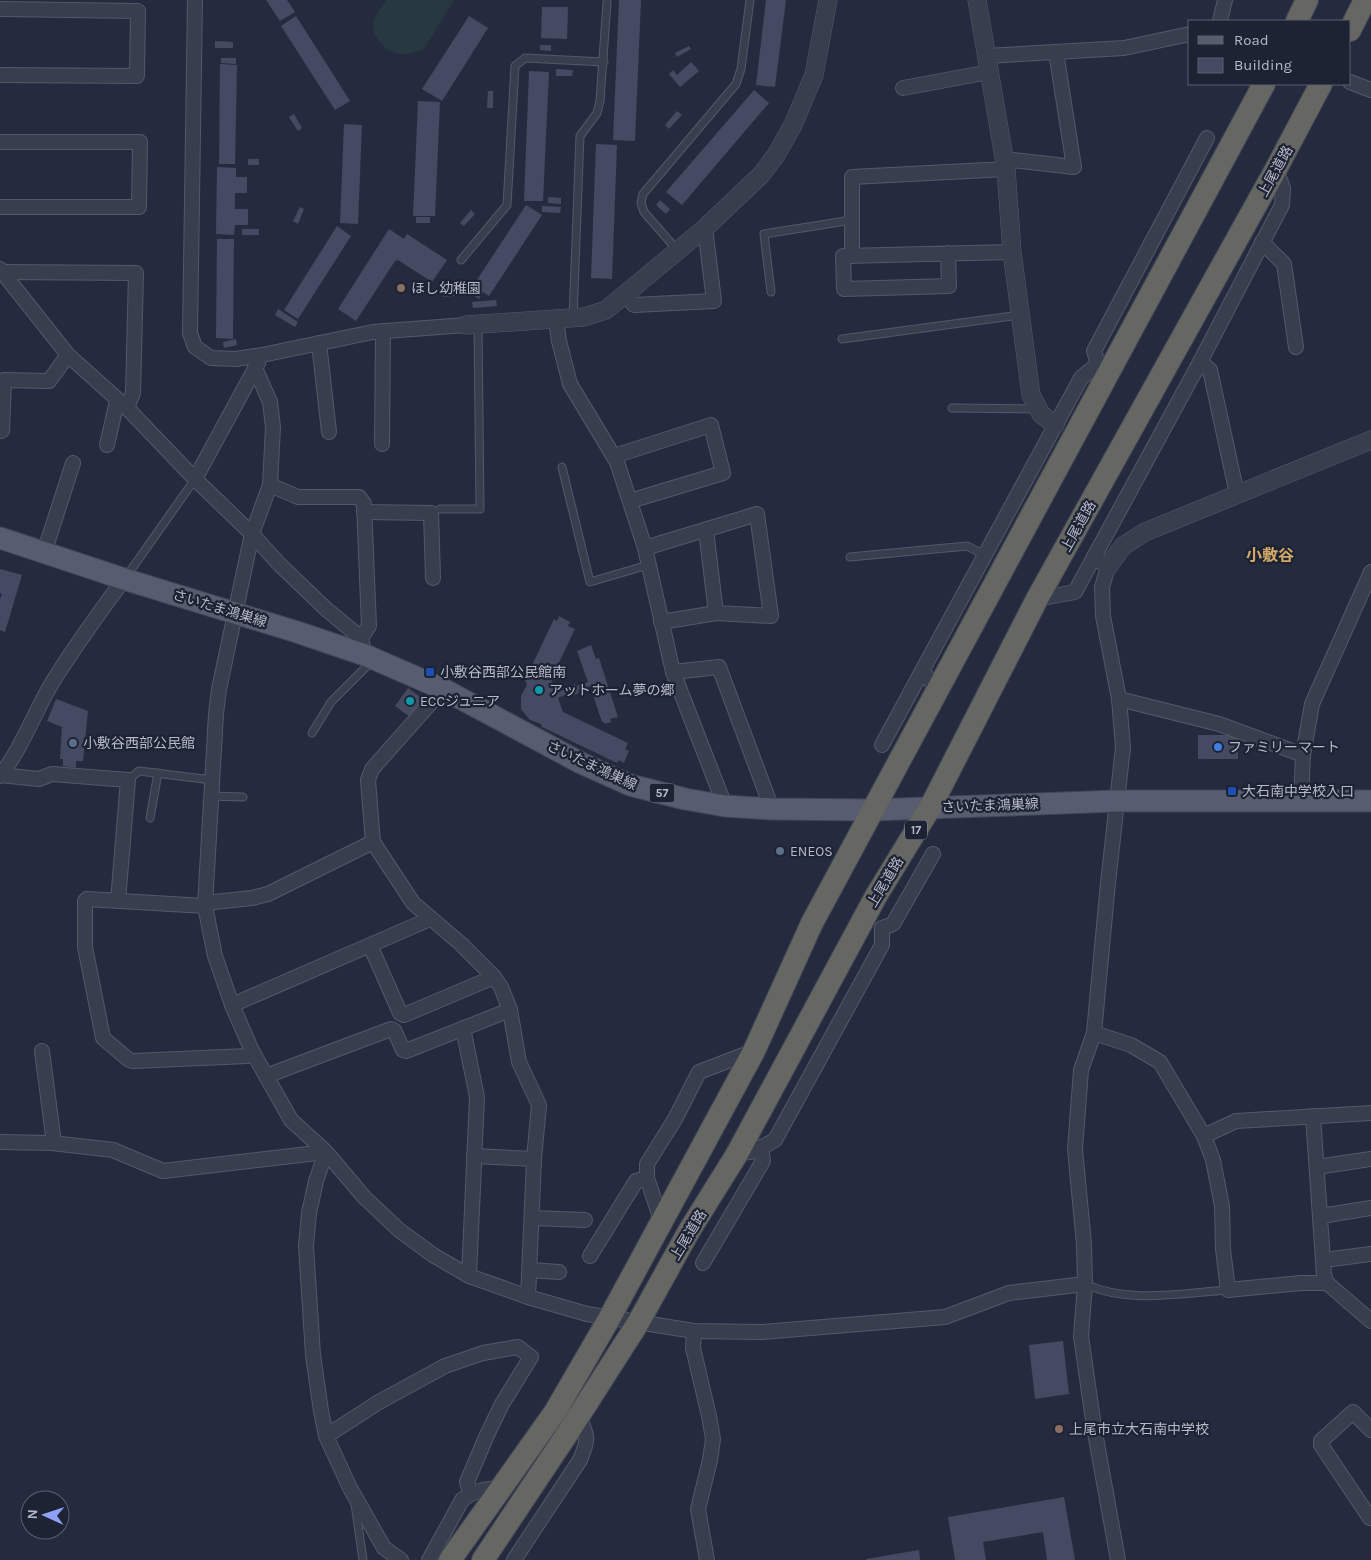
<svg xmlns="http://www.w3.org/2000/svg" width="1371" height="1560" font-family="Karla,'Noto Sans JP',sans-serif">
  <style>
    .green { fill: #273840 }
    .building { fill: #444a61 }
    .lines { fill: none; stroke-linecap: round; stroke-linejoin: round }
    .service-casing { stroke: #545969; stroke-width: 9 }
    .minor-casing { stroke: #545969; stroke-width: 16 }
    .tertiary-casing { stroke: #545969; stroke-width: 19 }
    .primary-casing { stroke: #424758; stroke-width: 23 }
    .trunk-casing { stroke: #414656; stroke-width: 24 }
    .service { stroke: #393e4f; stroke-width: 7 }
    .minor { stroke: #393e4f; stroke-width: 14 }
    .tertiary { stroke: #393e4f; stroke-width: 18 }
    .primary { stroke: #575c6f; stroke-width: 21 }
    .trunk { stroke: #666662; stroke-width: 22 }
    .education-dot { fill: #8d6e63; stroke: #1e2334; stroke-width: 2 }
    .transit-dot { fill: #1a4fb4; stroke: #1e2334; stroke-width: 2 }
    .culture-dot { fill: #0f9aa8; stroke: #1e2334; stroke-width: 2 }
    .service-dot { fill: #5c6f8a; stroke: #1e2334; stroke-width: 2 }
    .shop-dot { fill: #3f7fe0; stroke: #1e2334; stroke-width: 2 }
    .labels { text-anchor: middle; stroke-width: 4.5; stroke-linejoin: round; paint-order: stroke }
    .shield { fill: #1e2334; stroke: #888c9c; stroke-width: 1 }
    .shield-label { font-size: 12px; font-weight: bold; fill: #b5b9c9 }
    .street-label { font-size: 14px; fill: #b5b9c9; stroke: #1e2334 }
    .poi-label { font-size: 14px; fill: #b5b9c9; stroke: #1e2334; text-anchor: start }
    .quarter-label { font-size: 16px; font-weight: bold; fill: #d3ab67; stroke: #1e2334 }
  </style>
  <rect width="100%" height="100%" fill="#252b3f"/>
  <path class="green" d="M386,0H454L423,50C416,51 407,55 400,54C386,53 369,34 374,20C376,13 383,6 386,0Z"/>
  <g class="building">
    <polygon points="266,0 287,0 295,12 280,21"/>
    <polygon points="619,0 641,0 635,141 613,140"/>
    <polygon points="766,0 786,0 775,87 756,85"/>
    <polygon points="542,7 568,7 567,39 541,38"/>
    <polygon points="296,16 350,101 335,110 281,26"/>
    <polygon points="469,16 488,28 442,101 422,89"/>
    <polygon points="215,41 233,42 233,48 215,48"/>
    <polygon points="540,45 551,45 551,51 540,50"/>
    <polygon points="689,46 691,49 677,57 675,53"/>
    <polygon points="221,58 236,58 236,64 221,63"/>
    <polygon points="691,62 699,71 680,87 669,74 673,70 677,75"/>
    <polygon points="220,64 237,65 235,164 219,164"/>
    <polygon points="556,69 573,70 572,76 556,76"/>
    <polygon points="529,71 549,72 543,201 524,201"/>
    <polygon points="754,90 769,103 682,205 666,192"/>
    <polygon points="488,91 493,91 493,108 487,108"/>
    <polygon points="418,101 440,102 435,216 413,216"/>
    <polygon points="677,111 682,115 669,129 665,125"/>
    <polygon points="294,114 302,128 298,131 289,117"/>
    <polygon points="344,124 362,125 358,224 340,223"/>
    <polygon points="596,144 617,145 612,279 591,278"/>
    <rect x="248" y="159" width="11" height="6"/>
    <polygon points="217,167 236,168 236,177 247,177 247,193 235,193 235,209 248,209 248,225 235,225 234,235 216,234"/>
    <polygon points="548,197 561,198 561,204 548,203"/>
    <polygon points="660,200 670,209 666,214 656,205"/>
    <polygon points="526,205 542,215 489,296 483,292 479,299 469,292"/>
    <polygon points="542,206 561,207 560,213 542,212"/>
    <polygon points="300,207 304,209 298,224 293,221"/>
    <polygon points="471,210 475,214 464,226 460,223"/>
    <rect x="416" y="217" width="14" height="6"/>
    <polygon points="337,226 351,236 298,319 284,310"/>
    <rect x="242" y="229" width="17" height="6"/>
    <polygon points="389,229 404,239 407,234 447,260 432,282 398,260 395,261 356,321 338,309"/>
    <polygon points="217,239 234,239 233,339 216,338"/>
    <polygon points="454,282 455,296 443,297 442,283"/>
    <polygon points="496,300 497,306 473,308 472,302"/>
    <polygon points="278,309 298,322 295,327 275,315"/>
    <polygon points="236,339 237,345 224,348 223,342"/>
    <polygon points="0,569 22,575 5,632 0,630 0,599 2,594 0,593"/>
    <polygon points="559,616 570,622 568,626 575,629 551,679 557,693 575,684 576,686 588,682 577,651 591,645 596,659 599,658 618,717 610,719 611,722 605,724 604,722 602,722 590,686 578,691 579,693 571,696 570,693 558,698 563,712 628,743 625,749 629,751 624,763 619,760 617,763 542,727 541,724 530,720 521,709 521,696 527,685 525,680 554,619 557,621"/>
    <polygon points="408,688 423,699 420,704 421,705 410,717 395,706"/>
    <polygon points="56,699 88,711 83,761 76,761 76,768 63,766 63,759 60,759 62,727 47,721"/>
    <rect x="1198" y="735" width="40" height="24"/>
    <polygon points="1063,1341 1069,1394 1035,1399 1029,1345"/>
    <polygon points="1064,1497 1075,1560 1047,1560 1043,1532 983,1542 986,1560 955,1560 948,1517"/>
    <polygon points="919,1550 920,1560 866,1560 866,1559"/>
  </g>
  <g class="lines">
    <g class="service-casing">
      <g id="service">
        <polyline points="678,251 644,212 641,203 643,194 736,84 741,69 750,0"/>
        <polyline points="461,260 507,205 515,66 525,58 604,62"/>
        <polyline points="771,292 764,234 852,220"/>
        <polyline points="573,318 580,136 597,113 600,101 607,2"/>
        <polyline points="842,339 1020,315"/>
        <polyline points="952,408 1037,409"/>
        <polyline points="562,467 590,582 648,565"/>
        <polyline points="440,509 480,509 478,325"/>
        <polyline points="850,557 967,546 985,555"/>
        <polyline points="126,577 195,479"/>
        <polyline points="312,733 331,702 372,661"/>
        <polyline points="128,780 139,771 212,780"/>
        <polyline points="211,796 243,797"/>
        <polyline points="150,818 158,773"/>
        <path d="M1085,1284C1128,1304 1182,1293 1228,1290"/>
        <polyline points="355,1504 363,1560"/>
      </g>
    </g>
    <g class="minor-casing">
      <g id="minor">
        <polyline points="195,0 190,333 195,347 211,358 236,359 262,355 373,332 466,325"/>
        <polyline points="0,9 138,11 137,76 0,75"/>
        <polyline points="1220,21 1225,0"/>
        <polyline points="986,56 1124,48 1190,34"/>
        <polyline points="1350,82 1371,90"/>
        <polyline points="903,88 989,72"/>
        <polyline points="0,142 140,142 139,207 0,207"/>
        <polyline points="1004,159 1074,167 1056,52"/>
        <polyline points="1262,242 1284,264 1296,347"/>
        <polyline points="948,253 949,286 844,289 843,256 1012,252"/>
        <polyline points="852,256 852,177 1006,169"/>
        <polyline points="0,269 68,355 127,408 195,479 252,534 280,565 326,609 361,638 365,655"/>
        <polyline points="3,272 136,273 133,393 127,408"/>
        <polyline points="625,294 634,305 714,301 705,228"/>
        <polyline points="556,320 559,341 570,384 617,462 645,548 673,672 725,806"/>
        <polyline points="319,343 329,432"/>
        <polyline points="1200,362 1210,370 1237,494"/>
        <polyline points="1098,364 1094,351 1207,138"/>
        <polyline points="255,368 270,402 273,427 270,485 252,534 219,689 216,714 205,906 215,956 232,1005 252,1051 291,1120 326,1152 364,1197 399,1230 433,1255 469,1276 528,1297 587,1314 694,1331 761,1332 945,1317 1009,1293 1085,1284"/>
        <polyline points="2,431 4,380 49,381 68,355"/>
        <polyline points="382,444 383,331"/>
        <polyline points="107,445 117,401"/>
        <polyline points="614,456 711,425 723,473 630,501"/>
        <polyline points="195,479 258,363"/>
        <polyline points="270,485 298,497 359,497 364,504 369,626 361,638"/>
        <polyline points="364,512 431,513 433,578"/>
        <polyline points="706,530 716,613"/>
        <polyline points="645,548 757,514 771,616 716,613 661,622"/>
        <polyline points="44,553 73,463"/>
        <polyline points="1094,557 1108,567 1102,587 1103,616 1119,699 1123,747 1108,883 1094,1033 1081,1070 1075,1149 1084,1244 1085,1284 1081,1336 1094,1427 1118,1560"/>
        <polyline points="1037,599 1075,592 1200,362 1282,205 1283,188 1276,169"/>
        <polyline points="673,672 719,667 772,809"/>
        <polyline points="443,689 372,769 368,780 373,842 413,903 461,944 494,977 501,987 510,1010 519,1062 539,1105 534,1159 528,1297"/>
        <polyline points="938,690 922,671 1081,378 1098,364 1113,363"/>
        <polyline points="1119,699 1219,724 1303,755"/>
        <polyline points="882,745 922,671"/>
        <polyline points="1,775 39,779 52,774 128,780 118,901"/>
        <path d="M0,776C22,748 34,713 52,683C74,647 99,613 124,579"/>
        <polyline points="1301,800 1303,755 1312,704 1371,572"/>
        <polyline points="205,903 252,898 268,894 373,842"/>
        <polyline points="205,906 87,899 85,901 85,947 103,1038 129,1060 133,1061 247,1056 254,1054"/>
        <polyline points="370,945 400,1013 404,1015 494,977"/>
        <polyline points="232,1005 430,919"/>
        <polyline points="463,1028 477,1097 469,1276"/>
        <polyline points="1094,1033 1131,1045 1160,1062 1204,1136 1213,1160 1222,1206 1223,1249 1228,1290 1301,1283 1327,1283 1371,1321"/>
        <polyline points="42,1051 54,1143"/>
        <polyline points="266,1076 391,1029 394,1030 403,1050 406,1051 510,1010"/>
        <polyline points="1313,1116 1324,1275 1327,1283"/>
        <polyline points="1204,1136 1236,1121 1371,1113"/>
        <polyline points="0,1142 52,1143 113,1150 163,1171 326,1152 316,1181 309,1213 306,1246 313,1355 321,1411 326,1436 350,1488 384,1548 401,1560"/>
        <polyline points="737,1154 755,1151 775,1140 882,945 882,928 893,924 933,854"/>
        <polyline points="474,1156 534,1159"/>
        <polyline points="1317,1167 1371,1159"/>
        <polyline points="1321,1216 1371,1208"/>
        <polyline points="532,1218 585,1220"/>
        <polyline points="662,1223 647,1178 647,1164 675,1119 699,1072 754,1051"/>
        <polyline points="590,1256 636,1181 647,1178"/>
        <polyline points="1324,1260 1371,1254"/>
        <polyline points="703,1263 763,1161 761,1147"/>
        <polyline points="530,1270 559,1272"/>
        <polyline points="694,1331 693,1348 709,1416 713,1439 710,1460 698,1509 707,1560"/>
        <polyline points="1371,1430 1353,1412 1321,1441 1321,1445 1370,1518 1371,1517"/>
        <polyline points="326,1436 379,1402 445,1366 483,1353 518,1347 531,1357 502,1404 487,1435 467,1482 470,1493"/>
        <path d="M429,1560L462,1500C474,1490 485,1489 501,1488"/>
        <path d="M514,1560L580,1460C589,1439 588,1437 579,1416"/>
      </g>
    </g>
    <g class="tertiary-casing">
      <g id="tertiary">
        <polyline points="977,0 1006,169 1012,252 1031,395 1041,414 1055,425"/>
        <polyline points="466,325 584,317 606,310 705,228 761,175 776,155 793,125 814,75 828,0"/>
        <polyline points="1108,567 1123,546 1145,532 1371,440"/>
      </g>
    </g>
    <g class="primary-casing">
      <polyline id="primary" points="0,538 124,579 297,632 365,655 443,689 581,763 630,785 685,799 725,806 772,809 873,810 1116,801 1371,801"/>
    </g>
    <g class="trunk-casing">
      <g id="trunk">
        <polyline points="1297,21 1307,0"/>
        <polyline points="1350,30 1365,0"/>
        <polyline points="450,1560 555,1412 609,1319 754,1051 812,923 1264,84"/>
        <polyline points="483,1560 569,1431 638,1323 689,1231 737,1154 876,896 931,806 1037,599 1276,169 1321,84"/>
      </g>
    </g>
    <use href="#service" class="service"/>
    <use href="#minor" class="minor"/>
    <use href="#tertiary" class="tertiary"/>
    <use href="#primary" class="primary"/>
    <use href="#trunk" class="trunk"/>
  </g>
  <g class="education-dot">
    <circle cx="401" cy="288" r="5"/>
    <circle cx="1059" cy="1429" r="5"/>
  </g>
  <g class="transit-dot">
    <rect x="425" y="667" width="10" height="10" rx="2.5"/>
    <rect x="1227" y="786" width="10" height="10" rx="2.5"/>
  </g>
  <g class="culture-dot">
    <circle cx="539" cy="690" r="5"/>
    <circle cx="410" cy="701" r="5"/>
  </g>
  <g class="service-dot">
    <circle cx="73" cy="743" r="5"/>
    <circle cx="780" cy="851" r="5"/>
  </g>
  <circle class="shop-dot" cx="1218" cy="747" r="5"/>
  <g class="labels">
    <g class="shield">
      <rect x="649.5" y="783.5" width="25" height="19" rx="4"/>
      <rect x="905" y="820.5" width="22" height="19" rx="4"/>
    </g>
    <g class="shield-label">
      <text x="662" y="797">57</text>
      <text x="916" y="834">17</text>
    </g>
    <g class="street-label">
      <text transform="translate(1275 171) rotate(-61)" y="5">上尾道路</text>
      <text transform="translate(1078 526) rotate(-61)" y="5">上尾道路</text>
      <text transform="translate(220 608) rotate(17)" y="5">さいたま鴻巣線</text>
      <text transform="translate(592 765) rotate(25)" y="5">さいたま鴻巣線</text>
      <text transform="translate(990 805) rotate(-2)" y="5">さいたま鴻巣線</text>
      <text transform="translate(885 882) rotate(-59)" y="5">上尾道路</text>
      <text transform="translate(688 1235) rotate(-59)" y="5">上尾道路</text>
    </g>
    <g class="poi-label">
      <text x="411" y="293">ほし幼稚園</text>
      <text x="440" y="677">小敷谷西部公民館南</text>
      <text x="549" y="695">アットホーム夢の郷</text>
      <text x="420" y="706">ECCジュニア</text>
      <text x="83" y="748">小敷谷西部公民館</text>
      <text x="1228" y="752">ファミリーマート</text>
      <text x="1242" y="796">大石南中学校入口</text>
      <text x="790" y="856">ENEOS</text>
      <text x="1069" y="1434">上尾市立大石南中学校</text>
    </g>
    <g class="quarter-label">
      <text x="1270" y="561">小敷谷</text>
    </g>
  </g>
  <rect x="1188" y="20" width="162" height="65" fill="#1e2334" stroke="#5a5f70"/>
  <rect x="1198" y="36" width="25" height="8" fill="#575c6f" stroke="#5a5f70"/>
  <text x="1234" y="45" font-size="15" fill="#b5b9c9">Road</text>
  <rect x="1198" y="58" width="25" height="15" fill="#444a61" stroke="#5a5f70"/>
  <text x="1234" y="70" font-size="15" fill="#b5b9c9">Building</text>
  <g transform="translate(45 1515) rotate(273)"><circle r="24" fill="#1e2334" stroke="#5a5f70"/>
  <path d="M0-4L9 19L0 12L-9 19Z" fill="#8ea1f6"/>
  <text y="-8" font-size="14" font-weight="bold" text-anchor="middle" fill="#b5b9c9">N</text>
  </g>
</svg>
